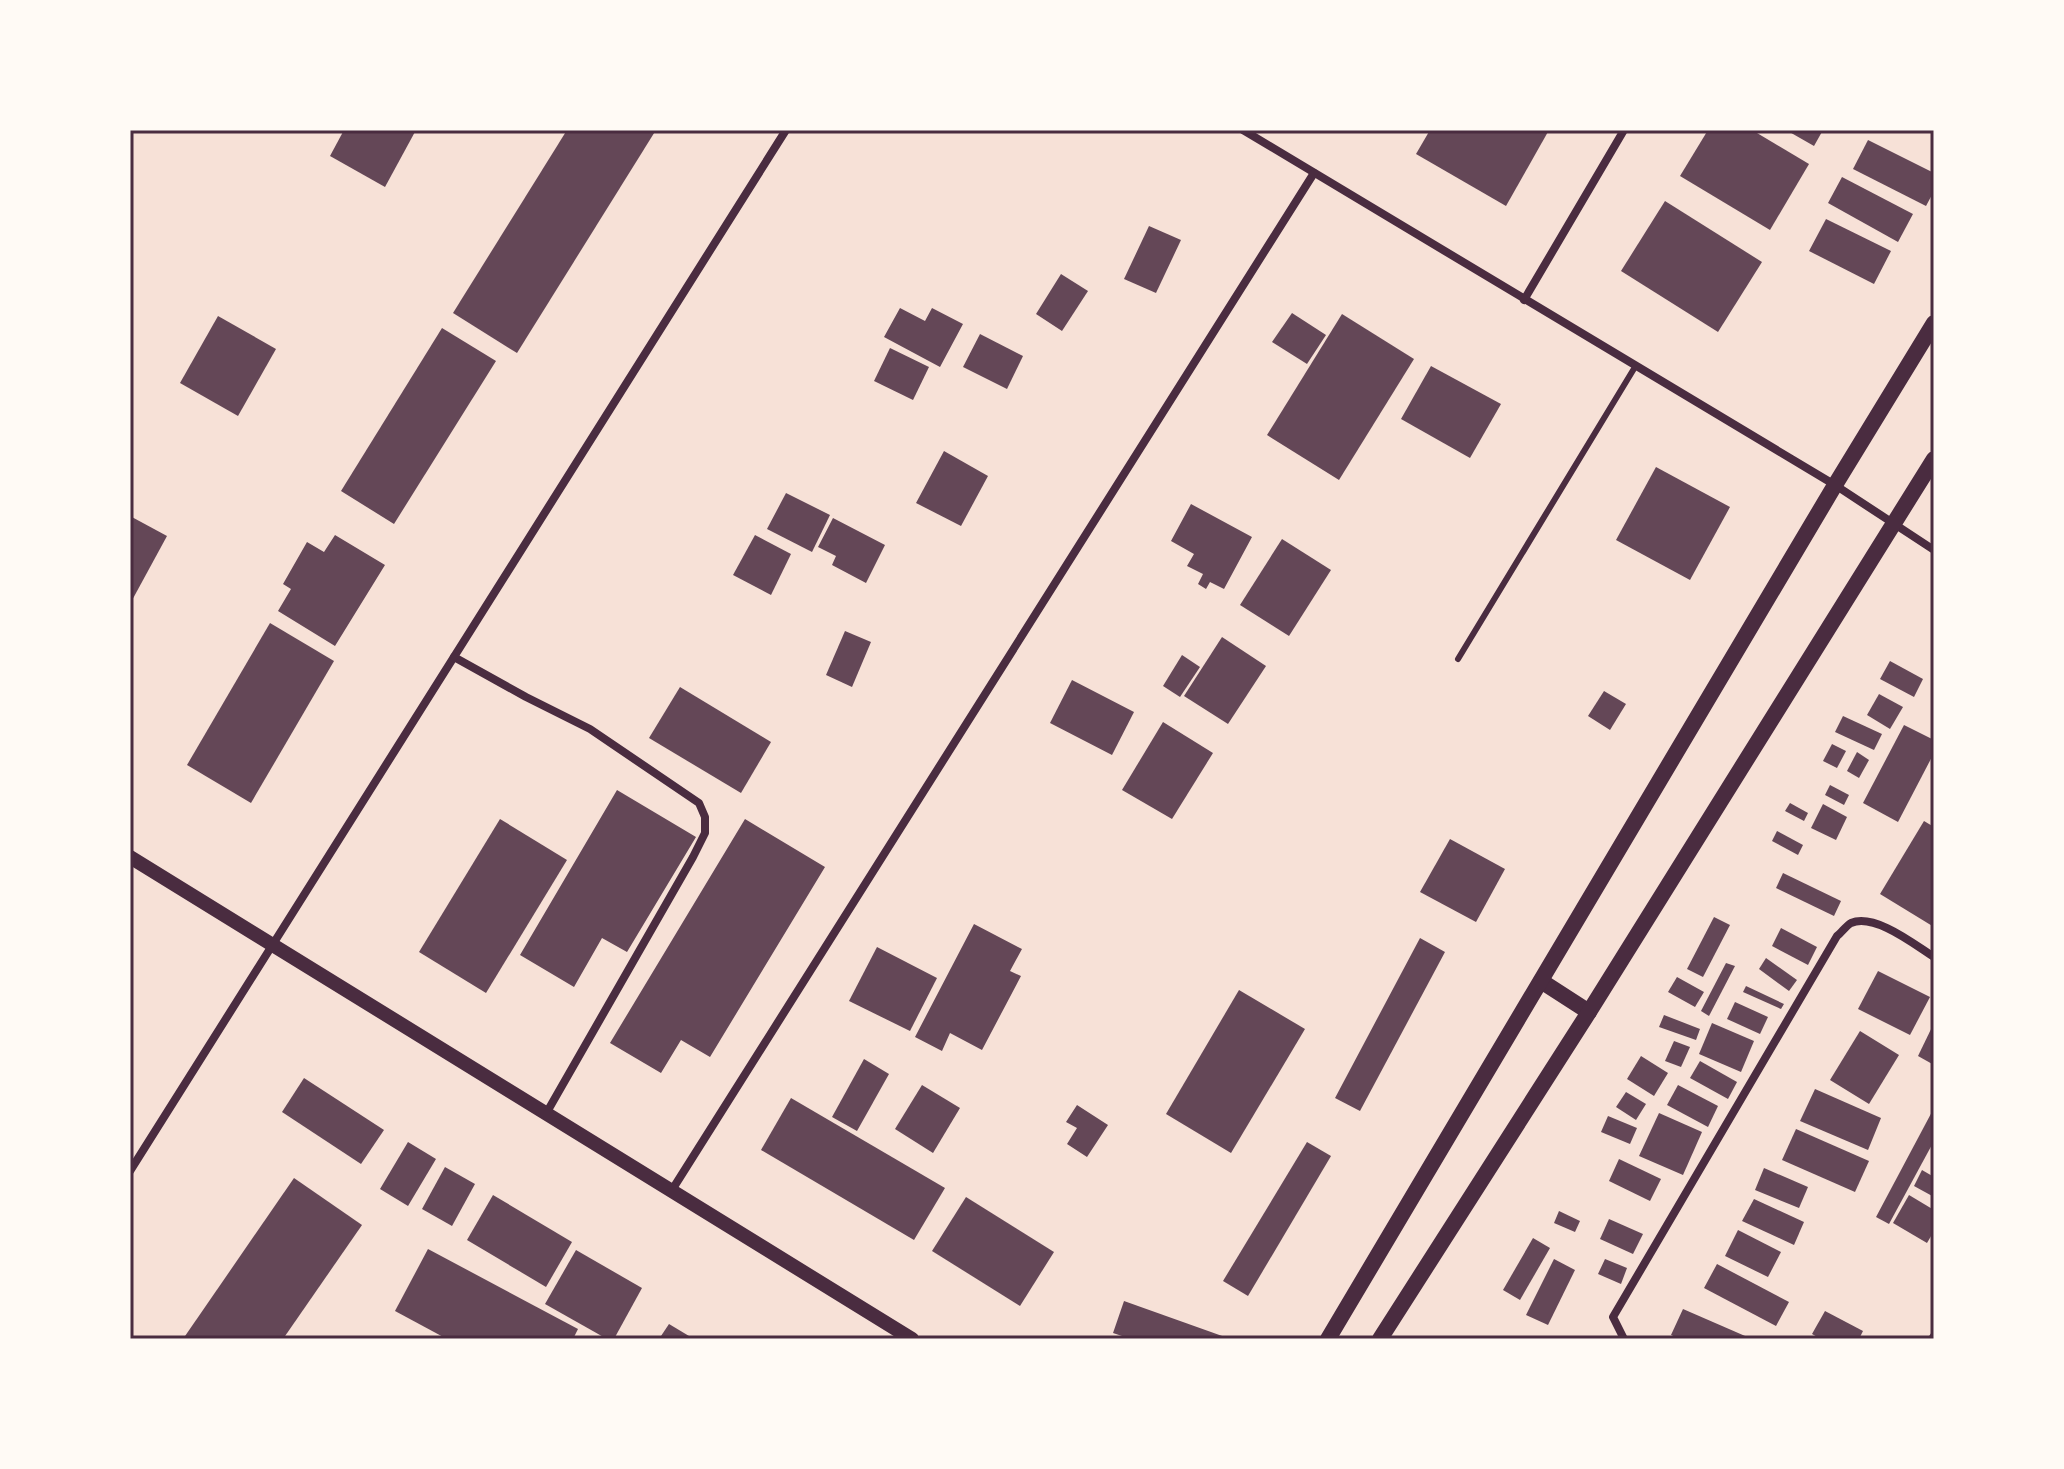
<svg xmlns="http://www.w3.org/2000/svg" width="2064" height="1469" font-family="Rubik,sans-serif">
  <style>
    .building { fill: #644757 }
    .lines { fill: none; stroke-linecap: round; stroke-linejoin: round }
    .service { stroke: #4a2c40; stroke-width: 6 }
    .minor { stroke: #4a2c40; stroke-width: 8 }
    .tertiary { stroke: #4a2c40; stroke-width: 14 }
    .secondary { stroke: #4a2c40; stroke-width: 16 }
    .neatline { fill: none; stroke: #4a2c40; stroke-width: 3 }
  </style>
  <rect width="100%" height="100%" fill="#f7e1d7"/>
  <g class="building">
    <polygon points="344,130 416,130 385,187 330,156"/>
    <polygon points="567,130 656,130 517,353 453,313"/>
    <polygon points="1430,130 1549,130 1506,206 1416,154"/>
    <polygon points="1708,130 1752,130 1809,164 1770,230 1680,176"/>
    <polygon points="1786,130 1823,130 1814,146"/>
    <polygon points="1868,140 1934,173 1934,191 1926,206 1853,169"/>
    <polygon points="1842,177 1913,214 1898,242 1828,203"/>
    <polygon points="1665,201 1762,262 1718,332 1621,271"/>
    <polygon points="1826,219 1891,251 1874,284 1809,251"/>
    <polygon points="1149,226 1181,240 1156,293 1124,279"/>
    <polygon points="1061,274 1088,291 1062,331 1036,314"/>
    <polygon points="900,308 925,321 932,308 963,324 940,367 884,337"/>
    <polygon points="1292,313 1326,335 1307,364 1272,342"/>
    <polygon points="1342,314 1414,359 1339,480 1267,435"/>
    <polygon points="218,316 276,349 238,416 180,383"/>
    <polygon points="442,328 496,361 394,524 341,491"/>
    <polygon points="980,334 1023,356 1007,389 963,367"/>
    <polygon points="890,348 929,367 913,400 874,381"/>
    <polygon points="1431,366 1501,404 1470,458 1401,419"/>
    <polygon points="944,451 988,476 961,526 916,503"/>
    <polygon points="1656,467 1730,507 1690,580 1616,540"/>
    <polygon points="786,493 830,515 812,552 767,529"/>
    <polygon points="1191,504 1252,537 1224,589 1210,582 1206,589 1198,584 1203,574 1187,566 1194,554 1171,541"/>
    <polygon points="130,516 167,536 130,604"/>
    <polygon points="833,518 885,545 866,583 832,565 836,556 818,547"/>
    <polygon points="335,535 385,565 335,646 278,611 291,589 283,584 307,542 324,552"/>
    <polygon points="755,535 791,554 771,595 733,575"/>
    <polygon points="1282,539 1331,570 1289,636 1240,605"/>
    <polygon points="270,623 334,661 251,803 187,765"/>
    <polygon points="845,631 871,642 852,687 826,675"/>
    <polygon points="1222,637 1266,666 1228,724 1184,696"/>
    <polygon points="1182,655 1200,667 1180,697 1163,686"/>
    <polygon points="1890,661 1923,679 1914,697 1880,679"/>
    <polygon points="1072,680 1134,712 1112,755 1050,723"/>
    <polygon points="680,687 771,742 741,793 649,738"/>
    <polygon points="1604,691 1626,704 1610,730 1588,716"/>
    <polygon points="1879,694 1903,707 1890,729 1867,715"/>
    <polygon points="1843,716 1882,734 1874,750 1835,732"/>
    <polygon points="1163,722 1213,753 1172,819 1122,790"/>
    <polygon points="1904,725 1934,740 1934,753 1898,822 1863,803"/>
    <polygon points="1832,744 1846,751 1837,768 1823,761"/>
    <polygon points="1857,752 1869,760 1859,778 1847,771"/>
    <polygon points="1830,785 1849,795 1844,805 1825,795"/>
    <polygon points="617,790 696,837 627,952 602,938 574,987 520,955"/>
    <polygon points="1790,803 1808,813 1804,821 1785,811"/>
    <polygon points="1823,804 1847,817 1836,840 1811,828"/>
    <polygon points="500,819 567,860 486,993 419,952"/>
    <polygon points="745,819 825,867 710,1057 681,1040 661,1073 610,1043"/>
    <polygon points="1924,821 1934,827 1934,927 1880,894"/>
    <polygon points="1777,831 1803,845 1798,855 1772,841"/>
    <polygon points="1450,839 1505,869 1476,922 1420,892"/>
    <polygon points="1783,873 1841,901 1834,916 1776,888"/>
    <polygon points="1714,917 1730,925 1703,977 1687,969"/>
    <polygon points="974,924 1022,949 1010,971 1021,976 982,1050 950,1033 942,1051 915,1037"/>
    <polygon points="1781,928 1817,947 1808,965 1772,946"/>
    <polygon points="1420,938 1445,952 1360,1111 1335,1098"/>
    <polygon points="877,947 937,978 910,1031 849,1001"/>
    <polygon points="1766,958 1797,980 1789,991 1759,969"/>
    <polygon points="1726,963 1735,966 1709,1016 1701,1011"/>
    <polygon points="1878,971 1930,997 1910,1035 1858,1009"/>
    <polygon points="1677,977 1704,992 1695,1007 1668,992"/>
    <polygon points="1746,986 1784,1004 1781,1009 1743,992"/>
    <polygon points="1239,990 1305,1029 1231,1153 1166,1114"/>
    <polygon points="1735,1002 1768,1017 1760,1034 1727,1019"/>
    <polygon points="1664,1015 1700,1029 1696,1040 1659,1027"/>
    <polygon points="1712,1023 1754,1041 1741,1072 1699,1054"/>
    <polygon points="1934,1023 1934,1065 1918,1056"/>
    <polygon points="1860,1031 1899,1055 1869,1104 1830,1080"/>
    <polygon points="1674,1041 1690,1047 1681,1067 1665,1061"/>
    <polygon points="1641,1056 1668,1073 1654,1096 1627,1079"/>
    <polygon points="864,1059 889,1074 857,1131 832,1117"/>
    <polygon points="1700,1061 1737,1082 1728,1099 1690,1078"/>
    <polygon points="304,1078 384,1130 361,1164 282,1112"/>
    <polygon points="922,1085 960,1108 933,1153 895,1129"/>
    <polygon points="1678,1085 1718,1106 1708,1127 1667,1105"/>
    <polygon points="1815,1089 1881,1118 1868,1150 1800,1121"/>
    <polygon points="1626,1092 1646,1104 1636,1120 1616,1107"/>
    <polygon points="791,1098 945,1188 914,1240 761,1150"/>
    <polygon points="1077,1105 1108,1125 1087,1157 1067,1144 1077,1128 1066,1122"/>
    <polygon points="1934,1108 1934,1141 1889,1224 1876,1217"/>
    <polygon points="1659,1113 1702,1132 1683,1175 1639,1156"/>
    <polygon points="1608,1116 1637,1128 1630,1144 1601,1132"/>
    <polygon points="1796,1129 1869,1161 1855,1192 1782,1160"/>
    <polygon points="408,1142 436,1159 408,1206 380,1189"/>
    <polygon points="1307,1142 1331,1156 1248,1296 1223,1281"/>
    <polygon points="1619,1159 1661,1179 1650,1201 1609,1181"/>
    <polygon points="445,1167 475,1184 452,1226 422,1209"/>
    <polygon points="1764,1168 1808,1187 1799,1208 1755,1190"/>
    <polygon points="1922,1170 1934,1177 1934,1197 1914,1186"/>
    <polygon points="294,1178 362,1225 283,1339 183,1339"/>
    <polygon points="493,1195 572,1242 546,1287 467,1240"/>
    <polygon points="1909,1195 1934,1210 1934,1231 1927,1243 1893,1223"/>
    <polygon points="966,1197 1054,1252 1020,1306 932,1251"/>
    <polygon points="1754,1199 1804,1222 1794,1245 1742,1221"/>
    <polygon points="1559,1211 1580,1221 1575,1232 1554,1223"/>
    <polygon points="1609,1219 1643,1234 1633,1254 1600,1239"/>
    <polygon points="1738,1230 1781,1252 1768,1277 1725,1256"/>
    <polygon points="1533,1238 1550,1248 1520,1300 1503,1290"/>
    <polygon points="428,1249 578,1329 573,1339 447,1339 395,1311"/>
    <polygon points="576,1250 642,1288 614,1339 607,1339 545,1304"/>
    <polygon points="1554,1259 1575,1270 1548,1325 1526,1315"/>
    <polygon points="1605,1259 1627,1268 1621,1284 1598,1274"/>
    <polygon points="1717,1264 1789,1302 1776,1326 1704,1288"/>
    <polygon points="1124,1301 1225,1337 1224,1339 1131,1339 1113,1333"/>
    <polygon points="1683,1309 1752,1339 1680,1339 1671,1335"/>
    <polygon points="1825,1311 1863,1331 1859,1339 1821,1339 1812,1334"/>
    <polygon points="669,1324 694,1339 659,1339"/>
  </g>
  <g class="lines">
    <polyline class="service" points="1458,659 1635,367"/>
    <g class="minor">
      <polyline points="1243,130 1835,485 1934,550"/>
      <polyline points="1524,300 1624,130"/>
      <polyline points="454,657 526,697 590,729 699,803 705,817 705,833 693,857 547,1112"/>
      <polyline points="130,1171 786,130"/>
      <polyline points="672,1190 1314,173"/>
      <path d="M1624,1339L1613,1317L1837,936C1841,933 1847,925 1851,923C1875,913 1915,945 1934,957"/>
      <polyline points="1932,1339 1934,1336"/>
    </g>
    <polyline class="tertiary" points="130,857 912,1339"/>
    <g class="secondary">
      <polyline points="1541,981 1589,1012"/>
      <polyline points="1328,1339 1835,485 1934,323"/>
      <polyline points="1380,1339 1589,1012 1934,459"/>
    </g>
  </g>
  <rect width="2064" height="1469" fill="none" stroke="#fffaf5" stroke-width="264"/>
  <rect x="132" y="132" width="1800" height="1205" class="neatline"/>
</svg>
